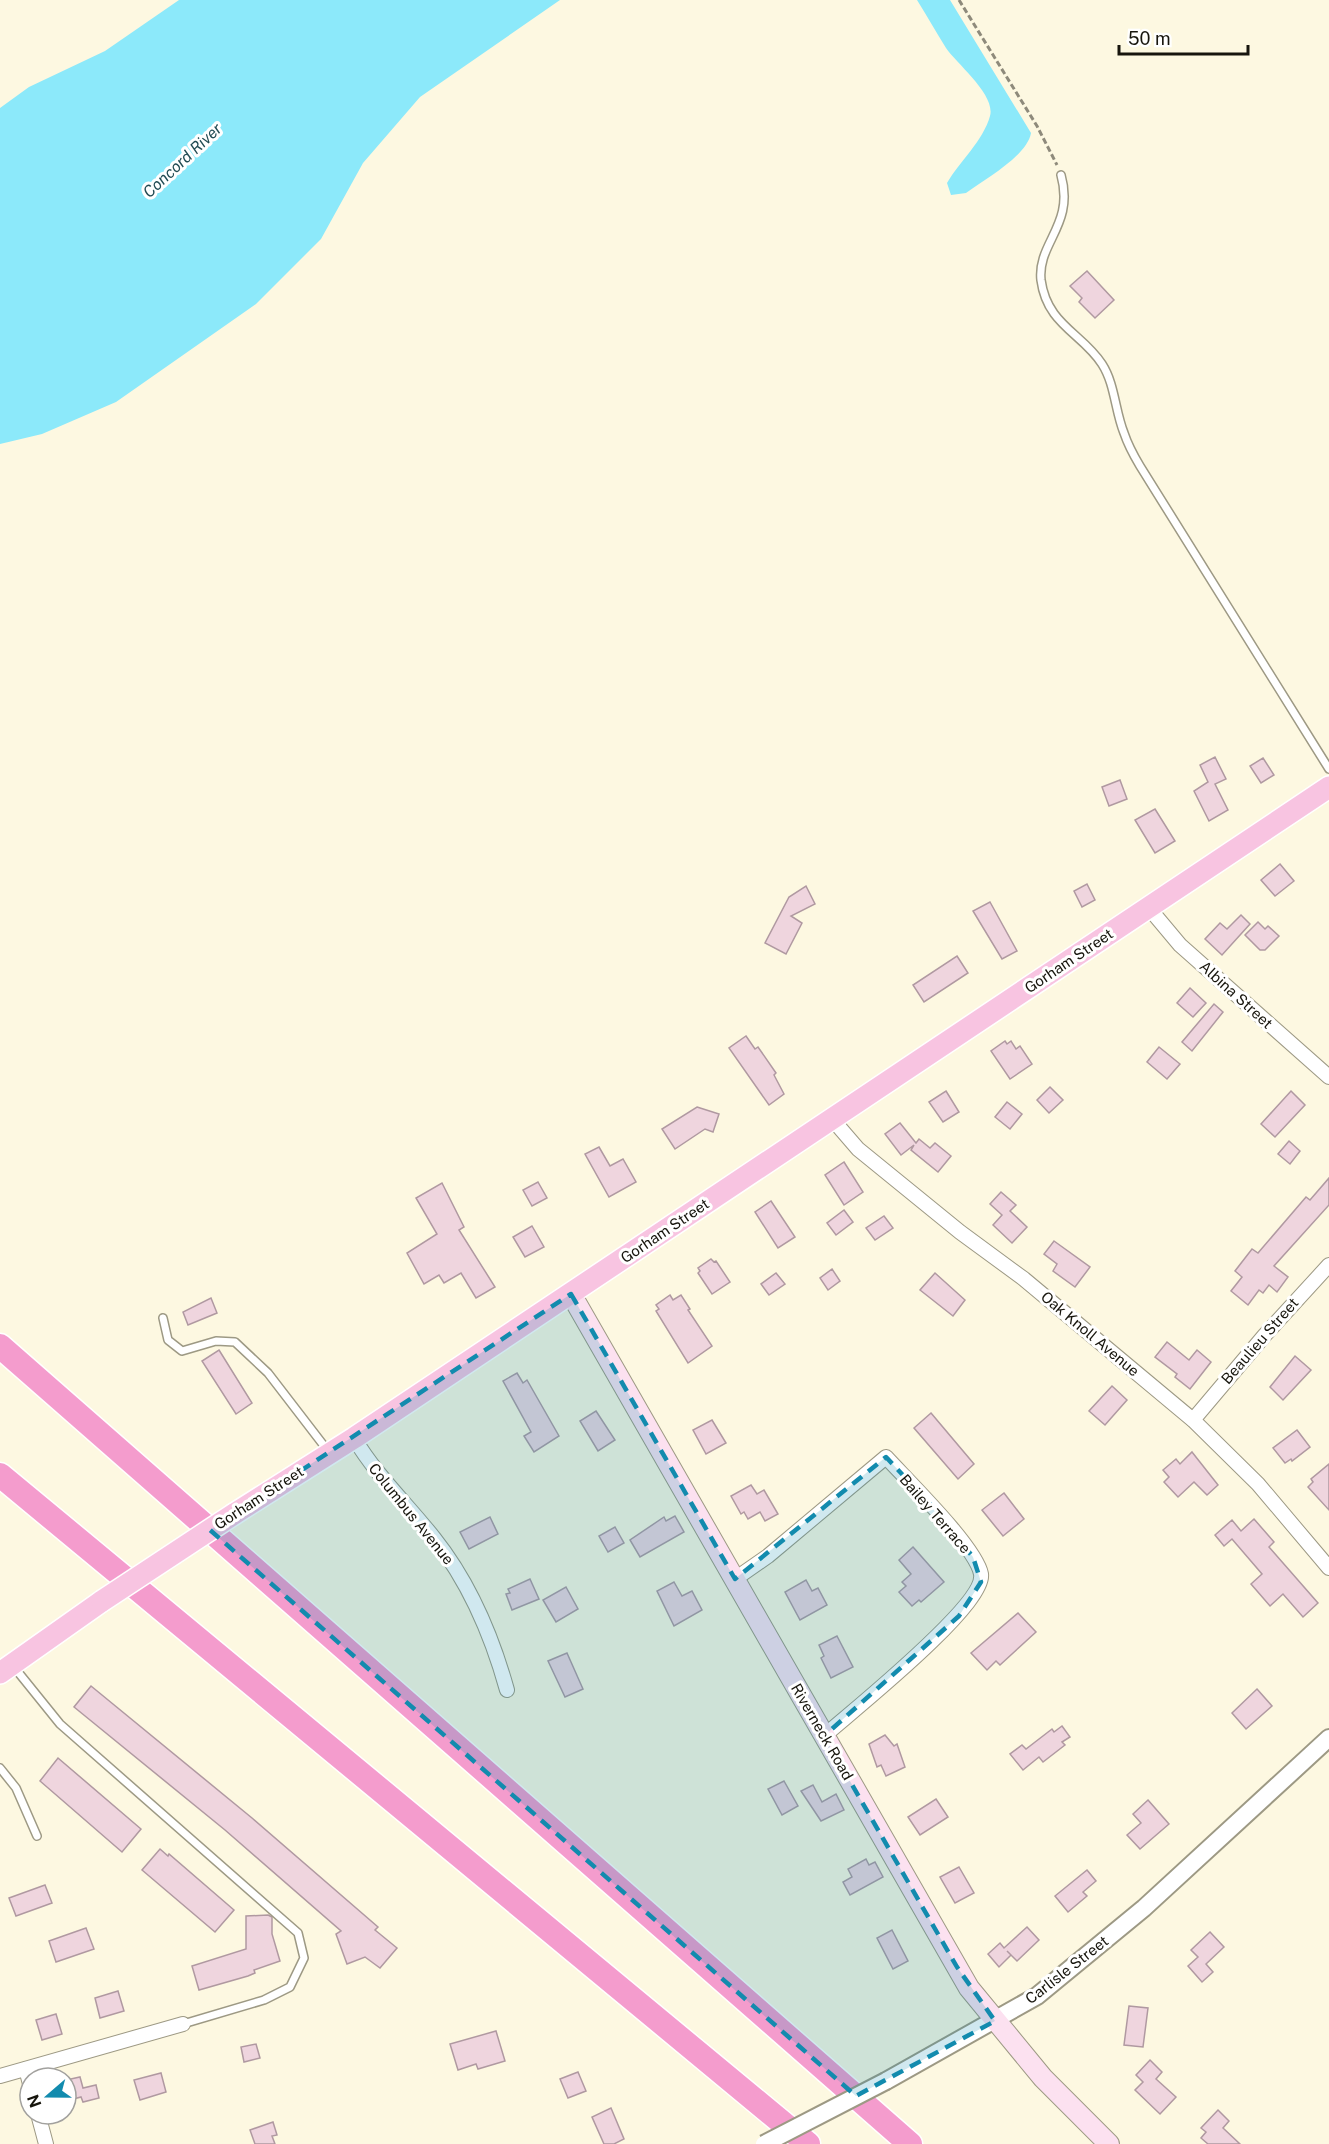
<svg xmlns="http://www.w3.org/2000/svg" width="1329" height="2144" font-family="'Public Sans',sans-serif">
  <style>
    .water { fill: #8ce9fa }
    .building { fill: #efd5de; stroke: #b099a1; stroke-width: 1.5 }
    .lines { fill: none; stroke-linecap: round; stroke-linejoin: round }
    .service-casing { stroke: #9d9984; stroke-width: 10 }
    .minor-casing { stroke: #9d9984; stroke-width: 16 }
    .tertiary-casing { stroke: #9d9984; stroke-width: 20 }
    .secondary-casing { stroke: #9d9984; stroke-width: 22 }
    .primary-casing { stroke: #fff; stroke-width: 24 }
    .motorway-casing { stroke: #fff; stroke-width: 27 }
    .path { stroke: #8e8a7b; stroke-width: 3; stroke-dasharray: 6 3; stroke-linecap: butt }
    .service { stroke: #fff; stroke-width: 7 }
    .minor { stroke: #fff; stroke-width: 14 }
    .tertiary { stroke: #fff; stroke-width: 16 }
    .secondary { stroke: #fce1f0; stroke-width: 20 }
    .primary { stroke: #f8c4e1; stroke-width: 21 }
    .motorway { stroke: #f49ccd; stroke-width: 24 }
    .tertiary-bridge-casing { stroke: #9d9984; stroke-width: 20; stroke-linecap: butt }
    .primary-bridge-casing { stroke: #fff; stroke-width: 24; stroke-linecap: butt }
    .tertiary-bridge { stroke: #fff; stroke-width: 16 }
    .primary-bridge { stroke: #f8c4e1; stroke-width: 21 }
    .marked { fill: #128bae; fill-opacity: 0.2; stroke: #128bae; stroke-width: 4.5; stroke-dasharray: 12 8; stroke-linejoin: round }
    .labels { text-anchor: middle; stroke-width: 6; stroke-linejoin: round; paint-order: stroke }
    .street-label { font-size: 15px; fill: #17150d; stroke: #fff }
    .water-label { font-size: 16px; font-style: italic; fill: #224c54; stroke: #fff }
  </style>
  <rect width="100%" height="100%" fill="#fdf8e1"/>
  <g class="water">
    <polygon points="179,0 560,0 420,97 363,163 321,239 256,304 116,402 42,434 0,444 0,108 29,87 105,51"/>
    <path d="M917,0H950L1031,133C1027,156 985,179 966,193L951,195L947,183C960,161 983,141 990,116C996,95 957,64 946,48C936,32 927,16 917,0Z"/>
  </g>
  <g class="building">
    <polygon points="1087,271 1114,300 1095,318 1079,302 1082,298 1070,286"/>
    <polygon points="1215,757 1226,779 1215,784 1228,810 1209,821 1194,791 1208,782 1200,765"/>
    <polygon points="1263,758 1274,775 1261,783 1250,766"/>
    <polygon points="1120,780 1127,799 1109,806 1102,787"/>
    <polygon points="1155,809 1175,841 1155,853 1135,820"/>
    <polygon points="1280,864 1294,881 1275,896 1261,880"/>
    <polygon points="1087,884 1095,900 1082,907 1074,891"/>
    <polygon points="806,886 815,904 791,916 802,923 786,954 765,943 789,897"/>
    <polygon points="990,902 1017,951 1002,959 973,911"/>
    <polygon points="1241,915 1250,924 1222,955 1205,939 1220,923 1227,929"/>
    <polygon points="1258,922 1265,929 1268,926 1279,936 1265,950 1260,950 1245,935"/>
    <polygon points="957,956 968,973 924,1002 913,985"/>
    <polygon points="1190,988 1206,1003 1193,1017 1177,1003"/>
    <polygon points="1214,1004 1223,1012 1192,1051 1182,1042"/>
    <polygon points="746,1036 755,1049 758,1047 776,1073 774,1075 784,1094 769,1105 729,1048"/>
    <polygon points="1005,1041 1007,1044 1011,1041 1016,1049 1020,1046 1032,1064 1010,1079 991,1051"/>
    <polygon points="1159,1047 1180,1064 1167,1079 1147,1062"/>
    <polygon points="1050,1087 1063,1100 1049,1113 1037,1100"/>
    <polygon points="946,1091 959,1112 943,1122 929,1102"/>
    <polygon points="1291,1091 1305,1105 1275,1137 1261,1124"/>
    <polygon points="1007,1102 1022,1114 1010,1129 995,1117"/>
    <polygon points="697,1107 719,1114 713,1132 705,1129 675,1149 662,1129"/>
    <polygon points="900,1123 916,1143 919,1139 930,1148 935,1143 951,1156 938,1172 911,1150 914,1145 901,1155 885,1134"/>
    <polygon points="1289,1141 1300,1151 1290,1164 1278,1154"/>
    <polygon points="599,1147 610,1166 623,1159 636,1182 609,1197 585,1154"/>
    <polygon points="844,1162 863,1192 844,1205 825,1175"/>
    <polygon points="1329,1178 1329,1205 1274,1266 1288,1277 1277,1292 1269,1285 1263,1293 1259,1290 1248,1305 1231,1291 1242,1277 1235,1271 1252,1249 1258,1253 1306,1197 1310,1200"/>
    <polygon points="538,1182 547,1198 532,1206 523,1190"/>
    <polygon points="442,1183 464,1227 459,1230 495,1287 476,1298 461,1273 444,1283 439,1275 424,1284 407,1253 437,1234 416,1198"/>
    <polygon points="1001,1192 1016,1205 1010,1211 1027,1227 1012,1243 993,1225 1002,1215 990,1204"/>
    <polygon points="771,1201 795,1237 778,1248 755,1212"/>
    <polygon points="844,1210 853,1222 836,1235 827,1223"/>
    <polygon points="884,1216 893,1228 875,1240 866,1228"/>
    <polygon points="532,1226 544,1247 525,1257 513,1237"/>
    <polygon points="1054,1241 1090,1267 1075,1287 1053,1271 1057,1264 1044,1254"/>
    <polygon points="711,1259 714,1262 716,1261 730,1282 712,1294 698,1273 700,1271 698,1268"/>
    <polygon points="832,1269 840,1281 828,1290 820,1278"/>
    <polygon points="776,1273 785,1284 769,1295 761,1284"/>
    <polygon points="935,1273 965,1300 953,1316 920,1290"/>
    <polygon points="670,1295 673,1300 681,1295 690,1309 688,1310 712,1346 688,1363 656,1311 659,1309 656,1305"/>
    <polygon points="211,1298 217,1313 188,1325 183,1312"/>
    <polygon points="1167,1342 1189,1360 1197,1350 1211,1362 1190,1389 1175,1377 1177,1374 1155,1357"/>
    <polygon points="219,1350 252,1403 236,1414 202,1361"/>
    <polygon points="1295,1356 1311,1370 1283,1400 1270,1387"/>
    <polygon points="517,1373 523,1383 527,1380 559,1436 534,1452 524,1436 531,1432 503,1381"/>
    <polygon points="1112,1386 1127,1400 1105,1425 1089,1411"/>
    <polygon points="596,1411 615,1440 598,1451 580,1421"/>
    <polygon points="931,1413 974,1464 958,1479 914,1428"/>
    <polygon points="712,1420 726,1443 706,1454 693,1430"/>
    <polygon points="1297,1430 1310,1447 1292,1461 1291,1459 1285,1463 1273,1448"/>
    <polygon points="1192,1452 1218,1485 1207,1495 1194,1482 1178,1497 1164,1482 1169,1477 1163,1470 1176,1459 1180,1464"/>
    <polygon points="1329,1464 1329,1510 1308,1487 1313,1482 1311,1479"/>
    <polygon points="751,1485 757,1494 764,1490 778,1514 765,1521 760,1512 748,1519 744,1512 741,1514 731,1496"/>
    <polygon points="1004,1493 1024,1519 1003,1536 982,1510"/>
    <polygon points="675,1516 684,1532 640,1557 630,1540 664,1517 666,1521"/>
    <polygon points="490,1517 498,1534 469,1549 460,1532"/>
    <polygon points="1254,1519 1274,1542 1269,1547 1318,1603 1303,1617 1283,1594 1270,1606 1251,1584 1262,1574 1232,1539 1224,1546 1215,1535 1232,1520 1241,1531"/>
    <polygon points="615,1527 624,1543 608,1552 599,1536"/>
    <polygon points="913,1547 944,1582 921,1602 919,1600 912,1606 899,1592 906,1586 902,1582 911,1574 899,1560"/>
    <polygon points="530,1579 539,1599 512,1610 506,1594 510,1593 508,1589"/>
    <polygon points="806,1580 812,1591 818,1588 827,1605 800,1620 785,1592"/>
    <polygon points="674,1582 682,1596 692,1591 702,1610 674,1626 657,1591"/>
    <polygon points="566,1587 578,1609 556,1622 543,1600"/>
    <polygon points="1018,1613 1036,1632 1000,1665 996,1661 987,1670 971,1653"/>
    <polygon points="837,1636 853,1667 831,1678 821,1658 824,1656 819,1645"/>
    <polygon points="567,1653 583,1689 565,1697 548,1661"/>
    <polygon points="91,1686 252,1818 378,1927 375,1930 397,1948 380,1968 365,1957 347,1964 336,1934 341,1931 225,1830 74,1707"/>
    <polygon points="1257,1689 1272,1706 1246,1729 1232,1713"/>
    <polygon points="1062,1726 1070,1737 1062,1742 1065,1745 1043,1762 1039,1757 1023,1770 1010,1754 1022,1745 1026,1749 1052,1729 1054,1732"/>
    <polygon points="885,1735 894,1746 897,1744 905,1767 886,1776 881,1765 877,1767 869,1744"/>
    <polygon points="58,1758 141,1829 122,1852 40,1781"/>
    <polygon points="784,1781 798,1806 782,1815 768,1789"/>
    <polygon points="813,1785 822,1802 836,1794 844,1810 821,1821 801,1791"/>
    <polygon points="936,1799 948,1817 920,1835 908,1817"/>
    <polygon points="1148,1800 1169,1824 1140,1849 1127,1835 1141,1823 1133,1814"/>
    <polygon points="160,1849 168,1856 169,1854 234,1910 215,1932 142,1870"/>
    <polygon points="866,1859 869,1865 875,1862 883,1877 850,1895 843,1882 852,1877 848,1869"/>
    <polygon points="959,1867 974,1893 955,1903 940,1877"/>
    <polygon points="1087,1870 1096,1881 1083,1892 1087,1896 1068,1912 1055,1896"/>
    <polygon points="45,1885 52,1903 16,1916 9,1898"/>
    <polygon points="268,1915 272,1917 272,1934 280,1961 254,1970 255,1973 248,1976 199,1990 192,1966 246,1949 246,1916"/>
    <polygon points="1027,1927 1039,1940 1017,1961 1007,1951 1011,1955 999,1967 988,1954 1000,1943 1004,1948"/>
    <polygon points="86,1928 94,1949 56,1962 49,1941"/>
    <polygon points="892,1930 908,1961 893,1969 877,1938"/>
    <polygon points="1210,1932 1224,1947 1206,1964 1213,1972 1202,1982 1188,1966 1198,1957 1191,1950"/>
    <polygon points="118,1991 124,2011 100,2018 95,1998"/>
    <polygon points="1129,2006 1148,2008 1143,2047 1124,2045"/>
    <polygon points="56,2014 62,2034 42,2040 36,2020"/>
    <polygon points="496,2031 505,2061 478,2069 476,2064 458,2070 450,2044"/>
    <polygon points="256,2044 260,2058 244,2062 241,2047"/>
    <polygon points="1150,2060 1162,2072 1156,2079 1176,2097 1160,2114 1135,2090 1143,2082 1136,2075"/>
    <polygon points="578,2072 586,2091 568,2098 560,2079"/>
    <polygon points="161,2073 166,2092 140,2100 134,2080"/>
    <polygon points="80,2077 83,2088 96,2085 99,2098 83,2102 81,2097 66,2101 66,2080"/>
    <polygon points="611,2108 624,2139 614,2144 604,2144 592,2117"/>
    <polygon points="1218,2110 1229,2121 1223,2128 1240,2144 1208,2144 1201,2138 1206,2132 1201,2128"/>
    <polygon points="273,2122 277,2135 272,2136 275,2144 255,2144 250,2130"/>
  </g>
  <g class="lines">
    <g class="service-casing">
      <g id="service">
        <path d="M1061,175C1075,225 1037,243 1041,280C1047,325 1082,333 1102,364C1115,384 1115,411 1124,433C1128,445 1134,456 1140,466L1329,769"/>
        <polyline points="163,1318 168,1340 182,1351 216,1341 235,1342 268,1373 328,1451"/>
        <polyline points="14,1667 60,1724 298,1933 304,1958 290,1987 264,2000 183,2024"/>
        <polyline points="0,1768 16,1788 37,1836"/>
      </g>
    </g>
    <g class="minor-casing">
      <g id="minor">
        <polyline points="1149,908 1180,945 1329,1077"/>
        <polyline points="833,1120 858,1149 960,1232 1024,1279 1193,1420 1258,1484 1329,1568"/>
        <polyline points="1193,1420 1264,1336 1329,1265"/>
        <path d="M354,1438C376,1475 407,1504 434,1538C469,1582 492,1636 507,1690"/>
        <path d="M735,1579L768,1556L886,1457C907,1480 976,1547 981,1574C986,1605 851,1712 824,1736"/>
        <polyline points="26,2069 30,2084"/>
        <polyline points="0,2076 183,2024"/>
        <polyline points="38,2114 46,2144"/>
      </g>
    </g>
    <g class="tertiary-casing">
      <polyline id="tertiary" points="886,2081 1037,1996 1144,1908 1329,1738"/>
    </g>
    <g class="secondary-casing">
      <polyline id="secondary" points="571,1294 969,1988 1043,2078 1109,2144"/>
    </g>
    <g class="primary-casing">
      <g id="primary">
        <polyline points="234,1514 354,1438 1329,787"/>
        <polyline points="0,1673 102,1601"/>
      </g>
    </g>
    <g class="motorway-casing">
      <g id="motorway">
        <polyline points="0,1346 910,2144"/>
        <polyline points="0,1475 808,2144"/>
      </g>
    </g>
    <polyline class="path" points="959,0 1037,126 1057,165"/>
    <use href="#service" class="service"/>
    <use href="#minor" class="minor"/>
    <use href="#tertiary" class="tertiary"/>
    <use href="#secondary" class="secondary"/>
    <use href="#primary" class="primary"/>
    <use href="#motorway" class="motorway"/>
    <g class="tertiary-bridge-casing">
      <polyline id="tertiary-bridge" points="764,2144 886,2081"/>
    </g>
    <g class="primary-bridge-casing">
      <polyline id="primary-bridge" points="102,1601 234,1514"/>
    </g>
    <use href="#tertiary-bridge" class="tertiary-bridge"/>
    <use href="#primary-bridge" class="primary-bridge"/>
  </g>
  <path class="marked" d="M571,1294L735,1579L886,1457L931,1505L973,1557L981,1582L959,1616L824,1736L957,1967L995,2021L856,2096L210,1530Z"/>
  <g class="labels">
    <g class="street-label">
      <text transform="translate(1069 961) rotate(-34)" y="5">Gorham Street</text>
      <text transform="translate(1236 995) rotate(42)" y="5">Albina Street</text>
      <text transform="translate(665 1231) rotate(-34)" y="5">Gorham Street</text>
      <text transform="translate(1090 1334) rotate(40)" y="5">Oak Knoll Avenue</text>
      <text transform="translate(1260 1341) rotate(-49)" y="5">Beaulieu Street</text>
      <text transform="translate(259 1498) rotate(-33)" y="5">Gorham Street</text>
      <text transform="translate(411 1514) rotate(51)" y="5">Columbus Avenue</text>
      <text transform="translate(935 1514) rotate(49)" y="5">Bailey Terrace</text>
      <text transform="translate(822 1732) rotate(60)" y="5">Riverneck Road</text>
      <text transform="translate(1067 1970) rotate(-38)" y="5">Carlisle Street</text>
    </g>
    <g class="water-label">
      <text transform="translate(182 160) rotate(-43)" y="6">Concord River</text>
    </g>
  </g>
  <g transform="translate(48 2096) rotate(250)"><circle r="28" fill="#ffffff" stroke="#a2a19e" stroke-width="1.5"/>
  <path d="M0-4.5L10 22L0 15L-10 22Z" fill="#128bae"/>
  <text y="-9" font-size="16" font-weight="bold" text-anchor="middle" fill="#17150d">N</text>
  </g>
  <path d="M1119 45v9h129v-9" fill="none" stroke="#17150d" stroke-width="3"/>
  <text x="1128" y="45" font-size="18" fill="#17150d" stroke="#ffffff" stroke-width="4.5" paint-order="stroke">50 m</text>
</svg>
